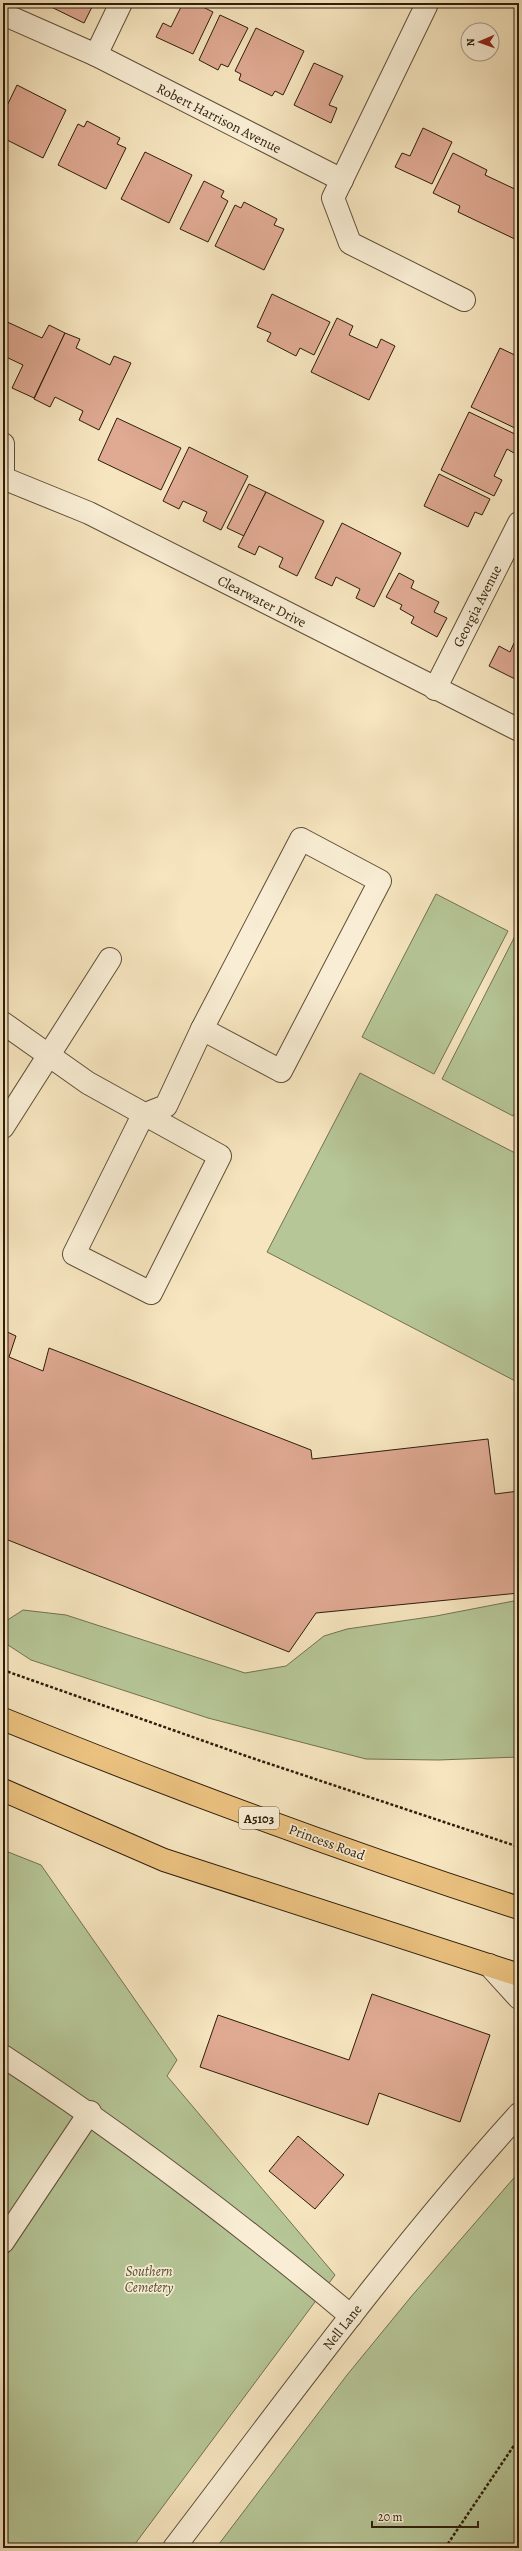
<svg xmlns="http://www.w3.org/2000/svg" width="522" height="2551" font-family="Alegreya,serif">
  <style>
    .green { fill: #b6c697; stroke: #727251 }
    .building { fill: #dfa992; stroke: #2d1d0b }
    .lines { fill: none; stroke-linecap: round; stroke-linejoin: round }
    .minor-casing { stroke: #5f4f38; stroke-width: 24 }
    .highway-casing { stroke: #2d1d0b; stroke-width: 24 }
    .path { stroke: #2d1d0b; stroke-width: 2.5; stroke-dasharray: 3 2; stroke-linecap: butt }
    .minor { stroke: #f9eed5; stroke-width: 22 }
    .highway { stroke: #ebc280; stroke-width: 22 }
    .labels { text-anchor: middle; stroke-width: 3.5; stroke-linejoin: round; paint-order: stroke }
    .shield { fill: #f9eed5; stroke: #6a5c48; stroke-width: 1 }
    .shield-label { font-size: 13px; font-weight: bold; fill: #2d1d0b }
    .street-label { font-size: 14px; fill: #2d1d0b; stroke: #f9eed5 }
    .park-label { font-size: 14px; font-style: italic; fill: #565035; stroke: #f9eed5 }
  </style>
  <rect width="100%" height="100%" fill="#f6e5bf"/>
  <filter id="stains"><feTurbulence type="fractalNoise" baseFrequency=".005" numOctaves="4"/><feColorMatrix values="0 0 0 0 .2 0 0 0 0 .09 0 0 0 0 .02 0 0 0 .5 -.17"/></filter>
  <radialGradient id="worn" r=".72"><stop offset=".6" stop-color="#630" stop-opacity="0"/><stop offset="1" stop-color="#630" stop-opacity=".3"/></radialGradient>
  <g class="green">
    <polygon points="436,894 508,931 434,1074 362,1037"/>
    <polygon points="515,936 519,938 519,1105 513,1116 442,1079"/>
    <polygon points="360,1073 519,1155 519,1383 267,1252"/>
    <polygon points="519,1600 519,1757 438,1760 366,1759 208,1718 31,1660 5,1643 3,1623 23,1610 66,1615 245,1673 286,1666 324,1636 347,1629 436,1616"/>
    <polygon points="3,1850 41,1865 177,2060 167,2076 335,2275 132,2548 3,2548"/>
    <polygon points="519,2172 519,2548 216,2548 347,2375 410,2298"/>
  </g>
  <g class="building">
    <polygon points="43,3 94,3 84,23"/>
    <polygon points="183,3 195,3 213,12 193,54 156,37 163,23 171,27"/>
    <polygon points="220,15 248,28 228,67 221,64 218,70 199,60"/>
    <polygon points="256,28 304,51 283,95 275,91 272,96 239,80 241,74 235,71"/>
    <polygon points="314,63 343,76 329,105 337,108 331,123 294,105"/>
    <polygon points="17,85 66,110 43,158 3,138 3,114"/>
    <polygon points="87,121 120,138 117,144 126,148 106,189 58,165 78,124 84,127"/>
    <polygon points="423,128 452,142 432,184 395,167 402,153 410,156"/>
    <polygon points="145,152 192,175 169,223 121,199"/>
    <polygon points="453,153 487,170 485,175 519,191 519,241 458,212 460,206 433,193"/>
    <polygon points="204,181 224,191 221,197 228,201 208,242 180,229"/>
    <polygon points="244,202 277,219 274,225 284,229 264,270 215,246 235,205 241,208"/>
    <polygon points="272,294 330,322 314,355 300,348 296,356 267,341 271,333 257,327"/>
    <polygon points="337,318 353,326 349,335 377,348 381,339 395,346 369,400 311,372"/>
    <polygon points="3,320 42,338 49,325 65,333 34,398 12,388 23,365 4,356 3,358"/>
    <polygon points="65,333 80,339 76,348 110,365 114,356 131,363 99,430 79,420 83,411 55,397 50,407 34,399"/>
    <polygon points="500,348 519,357 519,430 471,407"/>
    <polygon points="469,412 519,436 519,444 514,453 507,449 494,476 502,480 494,496 441,470"/>
    <polygon points="117,418 181,448 161,490 98,460"/>
    <polygon points="189,447 248,476 221,530 203,521 207,512 183,501 179,509 163,501"/>
    <polygon points="439,474 490,499 482,515 475,512 468,527 424,506"/>
    <polygon points="249,484 266,492 244,536 227,528"/>
    <polygon points="266,492 324,521 297,576 279,567 283,558 259,546 255,555 238,547"/>
    <polygon points="342,523 401,553 374,607 356,598 360,589 336,577 332,586 315,578"/>
    <polygon points="399,573 414,581 411,588 439,602 434,612 447,618 437,637 411,623 414,617 400,609 402,605 386,597"/>
    <polygon points="514,643 519,645 519,672 515,679 489,666 499,646 510,652"/>
    <polygon points="3,1330 16,1336 9,1357 43,1371 49,1348 311,1450 312,1459 488,1439 495,1494 519,1491 519,1593 316,1613 289,1652 3,1538"/>
    <polygon points="372,1994 490,2035 460,2122 379,2093 368,2125 200,2067 218,2015 349,2060"/>
    <polygon points="298,2136 344,2175 315,2209 269,2171"/>
  </g>
  <g class="lines">
    <g class="minor-casing">
      <g id="minor">
        <polyline points="426,6 333,198 350,243 464,300"/>
        <polyline points="3,14 96,55 121,3"/>
        <polyline points="96,55 342,180"/>
        <polyline points="3,444 3,469"/>
        <polyline points="3,478 89,513 519,730"/>
        <polyline points="435,689 519,523"/>
        <polygon points="301,839 380,881 281,1071 202,1029"/>
        <polyline points="3,1023 88,1083 220,1156 151,1293 74,1254 143,1115 166,1106 202,1029"/>
        <polyline points="3,1127 110,959"/>
        <polyline points="489,1965 519,1998"/>
        <path d="M3,2056C124,2135 240,2223 351,2316"/>
        <polyline points="3,2242 90,2112"/>
        <path d="M174,2548C286,2401 395,2251 519,2114"/>
      </g>
    </g>
    <g class="highway-casing">
      <g id="highway">
        <path d="M3,1719C173,1788 345,1852 519,1908"/>
        <polyline points="3,1790 164,1860 519,1975"/>
      </g>
    </g>
    <g class="path">
      <polyline points="3,1670 252,1758 519,1847"/>
      <polyline points="445,2548 519,2438"/>
    </g>
    <use href="#minor" class="minor"/>
    <use href="#highway" class="highway"/>
  </g>
  <g class="labels">
    <rect class="shield" x="239" y="1807" width="40" height="22" rx="3"/>
    <g class="shield-label">
      <text x="259" y="1823">A5103</text>
    </g>
    <g class="street-label">
      <text transform="translate(219 118) rotate(27)" y="5">Robert Harrison Avenue</text>
      <text transform="translate(262 601) rotate(27)" y="5">Clearwater Drive</text>
      <text transform="translate(477 606) rotate(-63)" y="5">Georgia Avenue</text>
      <text transform="translate(327 1842) rotate(20)" y="5">Princess Road</text>
      <text transform="translate(342 2327) rotate(-52)" y="5">Nell Lane</text>
    </g>
    <g class="park-label">
      <text x="149" y="2276">Southern<tspan x="149" dy="16">Cemetery</tspan></text>
    </g>
  </g>
  <rect width="522" height="2551" fill="none" stroke="#f6e5bf" stroke-width="16"/>
  <rect x="4" y="4" width="514" height="2543" fill="none" stroke="#2d1d0b" stroke-width="2"/>
  <rect x="8" y="8" width="506" height="2535" fill="none" stroke="#2d1d0b"/>
  <g transform="translate(480 42) rotate(268)"><circle r="19" fill="#f9eed5" stroke="#a79a84"/>
  <path d="M0-3L7 15L0 10L-7 15Z" fill="#8f2418"/>
  <text y="-6" font-size="11" font-weight="bold" text-anchor="middle" fill="#2d1d0b">N</text>
  </g>
  <path d="M372 2521v6h106v-6" fill="none" stroke="#2d1d0b" stroke-width="2"/>
  <text x="378" y="2521" font-size="12" fill="#2d1d0b" stroke="#f9eed5" stroke-width="3" paint-order="stroke">20 m</text>
  <rect width="100%" height="100%" filter="url(#stains)"/>
  <rect width="100%" height="100%" fill="url(#worn)"/>
</svg>
